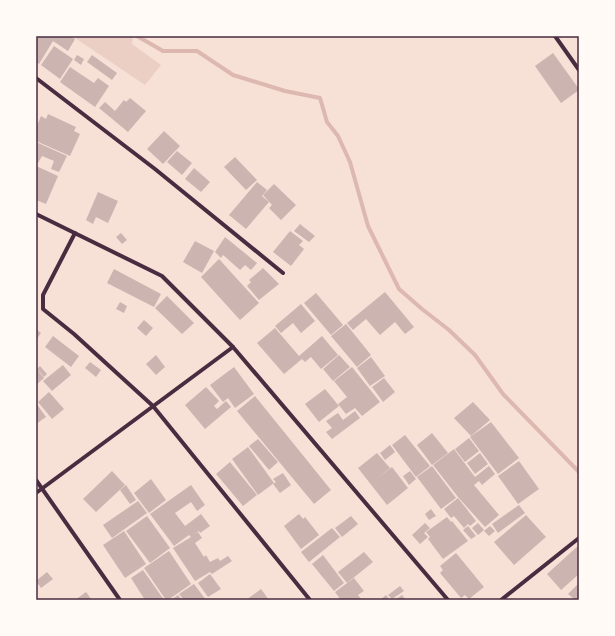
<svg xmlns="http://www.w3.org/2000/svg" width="615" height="636" font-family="Inter,sans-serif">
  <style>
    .green { fill: #ebcfc5 }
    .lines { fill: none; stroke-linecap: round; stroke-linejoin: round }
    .stream { stroke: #dcb8b0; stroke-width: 4 }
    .building { fill: #ccb4b1 }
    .minor { stroke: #4a2c40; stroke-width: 4 }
    .neatline { fill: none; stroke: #4a2c40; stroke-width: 1.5 }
  </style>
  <rect width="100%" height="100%" fill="#f7e1d7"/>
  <polygon class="green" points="72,36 133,36 132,44 161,65 145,85"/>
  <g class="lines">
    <polyline class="stream" points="137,36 163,51 197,51 233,75 285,91 320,98 327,122 338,136 350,162 368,226 399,289 422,309 449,330 475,355 503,394 579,472"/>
  </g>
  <g class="building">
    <polygon points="36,36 70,36 75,39 68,51 53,41 39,64 36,62"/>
    <polygon points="54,46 73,59 60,79 41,65"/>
    <polygon points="553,53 579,89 579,90 561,103 535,66"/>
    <polygon points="77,55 84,59 81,65 74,60"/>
    <polygon points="92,55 117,73 112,80 87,62"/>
    <polygon points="70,67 94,83 98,78 109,86 95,107 60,82"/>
    <polygon points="130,98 146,111 128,132 99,108 105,102 115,111 124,100 126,102"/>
    <polygon points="48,114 76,127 74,131 80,134 70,156 36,141 36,128 41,116 46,119"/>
    <polygon points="164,131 180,146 163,164 147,149"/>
    <polygon points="36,142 67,156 59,172 51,169 54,161 42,156 38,163 36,162"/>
    <polygon points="177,151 192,163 182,175 167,162"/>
    <polygon points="235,157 257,180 246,190 224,167"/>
    <polygon points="36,166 58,176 46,204 36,200"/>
    <polygon points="194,168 210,182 201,192 185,179"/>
    <polygon points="257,182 267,190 261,197 262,196 269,202 246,229 229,215"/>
    <polygon points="274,184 296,205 281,220 269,208 272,205 263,195"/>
    <polygon points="98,192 118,201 108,223 96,217 93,224 86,220"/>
    <polygon points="300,224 315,236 309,242 294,231"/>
    <polygon points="290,231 303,241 299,245 304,249 291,266 273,252"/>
    <polygon points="121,233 127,240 122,244 116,237"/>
    <polygon points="225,237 257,263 251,270 245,265 240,270 223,255 221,258 215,252"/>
    <polygon points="195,241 214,251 202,273 183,262"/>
    <polygon points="219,259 259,303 240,320 201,277"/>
    <polygon points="263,268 279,284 259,300 247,286 251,282 249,280"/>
    <polygon points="114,269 161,294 154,307 107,283"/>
    <polygon points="385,292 414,327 405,334 395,322 380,335 366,319 353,330 347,323"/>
    <polygon points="316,293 343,325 331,335 304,303"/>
    <polygon points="167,296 194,323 182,334 155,308"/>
    <polygon points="120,302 127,306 124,313 116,309"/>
    <polygon points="301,304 315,321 301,333 293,323 281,333 275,326"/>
    <polygon points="144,320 153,328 146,336 137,328"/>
    <polygon points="346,324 371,355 357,367 331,336"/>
    <polygon points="275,328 299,356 322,336 338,355 321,369 311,357 305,362 302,359 284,374 257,343"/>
    <polygon points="36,329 41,333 36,340"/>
    <polygon points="53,336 79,356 71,367 45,347"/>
    <polygon points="156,355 165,367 156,375 146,364"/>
    <polygon points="339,355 350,367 333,381 323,369"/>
    <polygon points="371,357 385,376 370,386 357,368"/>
    <polygon points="90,362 101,370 96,377 85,368"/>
    <polygon points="63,365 71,375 52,391 43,381"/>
    <polygon points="40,366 47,374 44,377 37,369"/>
    <polygon points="234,367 254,394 235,408 228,398 223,402 210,385"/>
    <polygon points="352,367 380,402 362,416 355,408 346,414 338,404 347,397 334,381"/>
    <polygon points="36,368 44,378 36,385"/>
    <polygon points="384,378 395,392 383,402 372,387"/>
    <polygon points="206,387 219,401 214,406 217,409 226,401 231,407 205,429 185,405"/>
    <polygon points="325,389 339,406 319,422 305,404"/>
    <polygon points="49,392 64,409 52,419 38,402"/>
    <polygon points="255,396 331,490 314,504 237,411"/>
    <polygon points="473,402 490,420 471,436 454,418"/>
    <polygon points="36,403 46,417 36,424"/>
    <polygon points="355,411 360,418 332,439 326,432 332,428 326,421 338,413 343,420"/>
    <polygon points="491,422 519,458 498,474 470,437"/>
    <polygon points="432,433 448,453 432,465 417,445"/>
    <polygon points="405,435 430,466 416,477 392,445"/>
    <polygon points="469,438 479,451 465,462 455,449"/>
    <polygon points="258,439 278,462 269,470 249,446"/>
    <polygon points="390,445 395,452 385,460 380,453"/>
    <polygon points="248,447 274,483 258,495 232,459"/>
    <polygon points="454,449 475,477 489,466 495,474 482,485 479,481 474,485 499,515 485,527 458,497 433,465"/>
    <polygon points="377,453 390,468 376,479 392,467 408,488 387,505 358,468"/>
    <polygon points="480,453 488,464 475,474 467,463"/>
    <polygon points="519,461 539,489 518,504 498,476"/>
    <polygon points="230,462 257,495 243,506 216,474"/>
    <polygon points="432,466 456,498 441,509 417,477"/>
    <polygon points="112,471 125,485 96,512 83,499"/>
    <polygon points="410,471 416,479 409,485 403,476"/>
    <polygon points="283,473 291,485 280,493 273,484 276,482 273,479"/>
    <polygon points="151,479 166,500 149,513 134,493"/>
    <polygon points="126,485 136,500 130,504 120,490"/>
    <polygon points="191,485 205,505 197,511 191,502 175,513 185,526 201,514 210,526 200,533 199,531 194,534 198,532 202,538 195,543 204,557 206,555 210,562 218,558 220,561 228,556 232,561 212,574 210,572 195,581 173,548 191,537 189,535 174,546 150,514"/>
    <polygon points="458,498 476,521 470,526 468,524 464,528 454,516 451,518 444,509"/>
    <polygon points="138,501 147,513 112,538 103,525"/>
    <polygon points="519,505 525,513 498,533 492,524"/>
    <polygon points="431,509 436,516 429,520 425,514"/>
    <polygon points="299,514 303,519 305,517 319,535 301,549 284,526"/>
    <polygon points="526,515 546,537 514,565 494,542"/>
    <polygon points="147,516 170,548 150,563 126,531"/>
    <polygon points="351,516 358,524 342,537 335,528"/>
    <polygon points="447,517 451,522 452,521 468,541 443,559 428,539 430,537 426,532"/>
    <polygon points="425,523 430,528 424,533 428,537 420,544 412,535"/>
    <polygon points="478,523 484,530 478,535 472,528"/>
    <polygon points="468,526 476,536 471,539 463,530"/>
    <polygon points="490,526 495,531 489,536 484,531"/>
    <polygon points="332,528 340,537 309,562 301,552"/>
    <polygon points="124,531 146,564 125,578 103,545"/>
    <polygon points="579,545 579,574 561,590 547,574"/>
    <polygon points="169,551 191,584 168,600 166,600 144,568"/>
    <polygon points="364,552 373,562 347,583 338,572"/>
    <polygon points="456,553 484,587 469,599 465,595 461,598 440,573 443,570 440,566"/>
    <polygon points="323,555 344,583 334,591 312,564"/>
    <polygon points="143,570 164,600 145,600 131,578"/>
    <polygon points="47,572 53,579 41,588 36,581"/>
    <polygon points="210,574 221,589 208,597 198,583"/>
    <polygon points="354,578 364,591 358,595 362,600 341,600 335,592"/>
    <polygon points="579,583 579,600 575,600 568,594"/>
    <polygon points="194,584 206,600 184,600 179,594"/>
    <polygon points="400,586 404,591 392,599 388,595"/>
    <polygon points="261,589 269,600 246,600"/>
    <polygon points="86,592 92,600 75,600"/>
    <polygon points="178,595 182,600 171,600"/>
    <polygon points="386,595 390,600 380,600"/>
    <polygon points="402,595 406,600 395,600"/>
  </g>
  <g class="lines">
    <g class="minor">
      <polyline points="555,36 579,70"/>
      <polyline points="36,78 155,169 283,273"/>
      <polyline points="36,214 162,276 233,347 448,600"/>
      <polyline points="75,233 43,295 43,309 74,334 153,406 310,600"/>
      <polyline points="36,480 120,600"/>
      <polyline points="36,493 233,347"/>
      <polyline points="501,600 579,538"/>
    </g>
  </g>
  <rect width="615" height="636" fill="none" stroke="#fffaf5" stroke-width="74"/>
  <rect x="37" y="37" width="541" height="562" class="neatline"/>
</svg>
